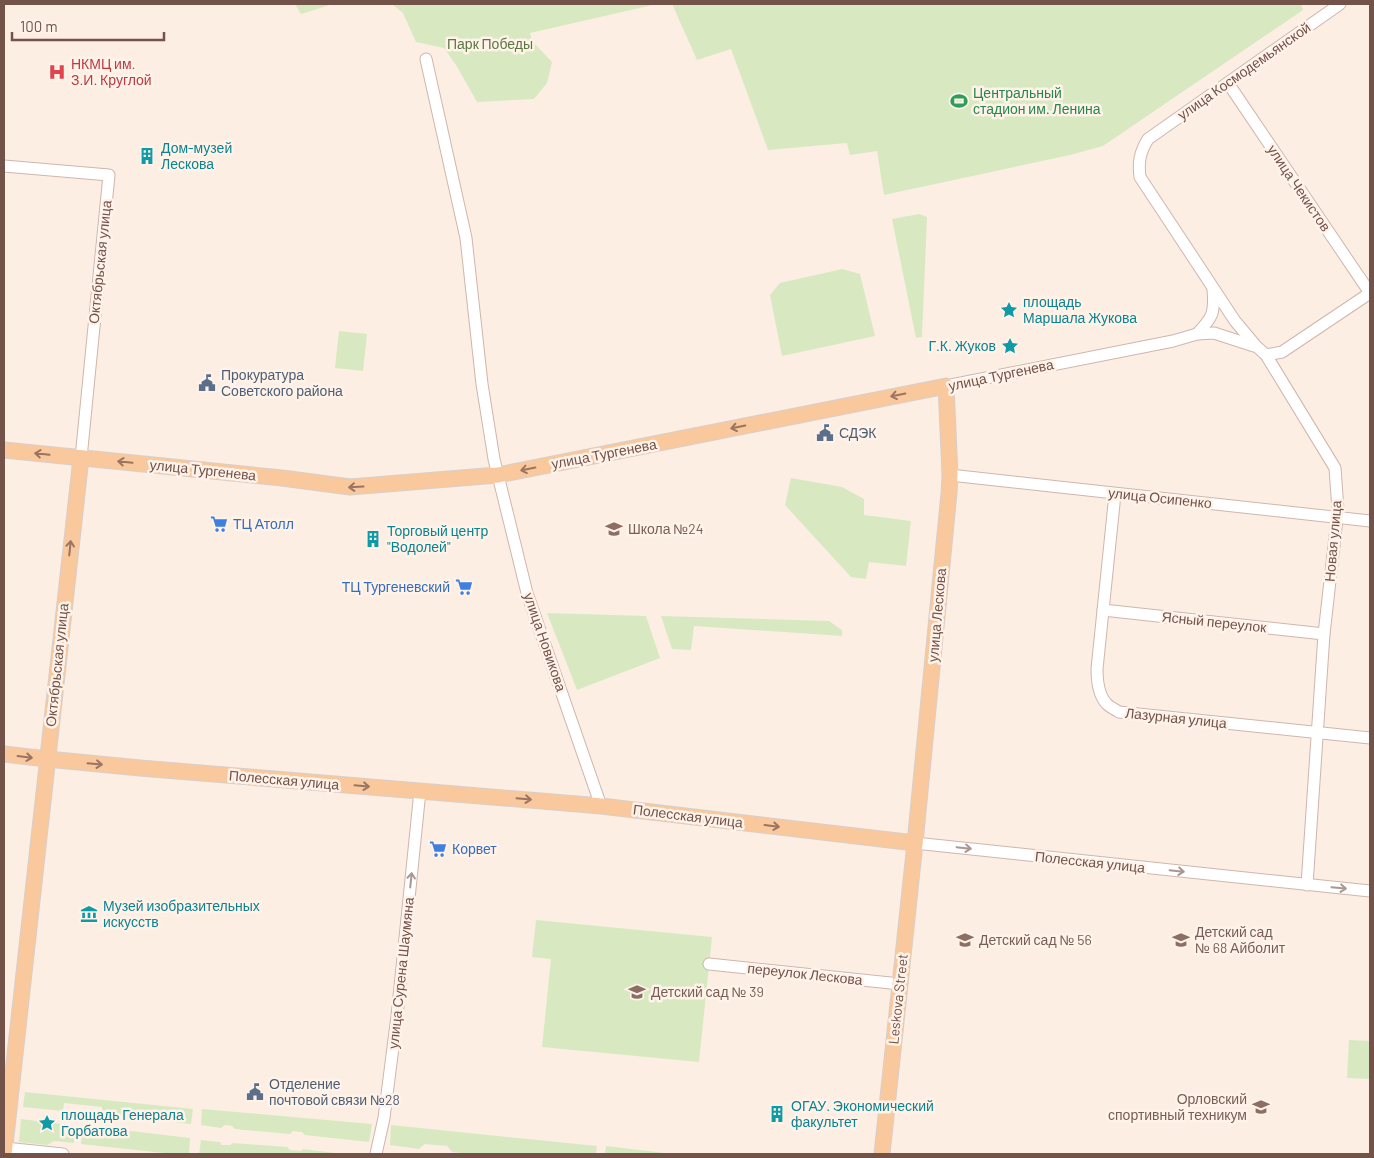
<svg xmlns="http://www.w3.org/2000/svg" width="1374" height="1158" font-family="Barlow,sans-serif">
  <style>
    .green { fill: #d8e9c2 }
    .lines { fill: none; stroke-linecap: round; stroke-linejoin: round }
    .minor-casing { stroke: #cfb6ad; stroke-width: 13 }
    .major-casing { stroke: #d8cfcc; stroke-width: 17 }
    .minor { stroke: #fff; stroke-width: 11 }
    .major { stroke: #f9c89c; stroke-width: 15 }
    .oneway { stroke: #9b7563 }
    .oneway2 { stroke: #ab9792 }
    .labels { text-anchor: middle; stroke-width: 5; stroke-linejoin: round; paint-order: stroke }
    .park-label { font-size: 14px; fill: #5b7842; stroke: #fff3e9 }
    .health-label { font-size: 14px; fill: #be3a42; stroke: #fff3e9; text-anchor: start }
    .street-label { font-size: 14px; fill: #73524a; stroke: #fff3e9 }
    .leisure-label { font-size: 14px; fill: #27864d; stroke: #fff3e9; text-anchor: start }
    .culture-label { font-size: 14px; fill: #0d838f; stroke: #fff3e9; text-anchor: start }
    .service-label { font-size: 14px; fill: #4e5e75; stroke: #fff3e9; text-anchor: start }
    .shop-label { font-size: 14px; fill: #366cbe; stroke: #fff3e9; text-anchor: start }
    .education-label { font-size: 14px; fill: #785e54; stroke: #fff3e9; text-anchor: start }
  </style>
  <rect width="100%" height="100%" fill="#fceee3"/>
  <g class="green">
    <polygon points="295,4 333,4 301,14"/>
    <polygon points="392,4 657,4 530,33 532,41 552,62 547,83 534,99 477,102 456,65 444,48 416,42 403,13"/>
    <polygon points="672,4 1301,4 1303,10 1103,146 1070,155 884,195 877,151 850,155 847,143 768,150 731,49 697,60"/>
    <polygon points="919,214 927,217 922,337 916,338 892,219"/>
    <polygon points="842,269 860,274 875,336 782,356 770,295 780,283"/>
    <polygon points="339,331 367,334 363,371 335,368"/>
    <polygon points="791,478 842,487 864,499 864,515 911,521 906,566 869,562 866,579 851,577 785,505"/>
    <polygon points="547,613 646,616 660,658 577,690"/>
    <polygon points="661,616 829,621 842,630 842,636 694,626 691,650 672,649"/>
    <polygon points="536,920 712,937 699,1062 542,1047 551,959 532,957"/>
    <polygon points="1349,1040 1370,1041 1370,1079 1347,1078"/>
    <polygon points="25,1092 193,1109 191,1124 138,1119 136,1116 130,1116 127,1118 102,1115 102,1107 64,1103 63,1111 23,1107"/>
    <polygon points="202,1109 372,1124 369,1142 305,1135 302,1132 293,1131 290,1134 235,1129 232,1126 225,1125 221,1128 201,1125"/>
    <polygon points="21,1119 61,1124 60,1133 75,1135 74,1143 54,1141 47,1145 19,1142"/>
    <polygon points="391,1125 597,1146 596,1154 469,1154 452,1152 447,1146 425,1144 419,1149 390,1145"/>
    <polygon points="100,1128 121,1130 124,1132 128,1133 131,1131 190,1138 189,1154 173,1154 81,1144 82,1135 98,1137"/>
    <polygon points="201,1140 220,1142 222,1145 230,1145 233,1143 287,1147 290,1150 301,1151 303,1149 343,1154 199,1154"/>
    <polygon points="606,1146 673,1154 605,1154"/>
  </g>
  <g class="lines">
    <g class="minor-casing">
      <g id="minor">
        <polyline points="426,59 466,238 482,384 494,459 527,593 601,806"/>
        <polyline points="1228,83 1370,293"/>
        <polyline points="4,166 109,175 81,458"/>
        <path d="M1197,334C1213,317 1215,313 1213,289"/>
        <polyline points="1266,355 1282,352 1370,293"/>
        <polyline points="946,386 1173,341 1197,334 1214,333 1254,346"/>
        <polyline points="950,475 1370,521"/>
        <path d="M1115,494L1097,669C1097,680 1098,694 1106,703C1109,707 1115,709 1119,712L1370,738"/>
        <polyline points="1103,610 1324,634"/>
        <polyline points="915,843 1370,891"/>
        <path d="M1307,885L1324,634L1338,510L1335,468L1266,355L1256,346L1235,321L1140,177C1138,162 1140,152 1148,139L1340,4"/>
        <polyline points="709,964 900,984"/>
        <polyline points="5,1148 63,1154"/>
        <polyline points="376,1154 384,1118 397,1016 420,791"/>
      </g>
    </g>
    <g class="major-casing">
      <g id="major">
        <polyline points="4,450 282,478 350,487 498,475 946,386 950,475 949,493 915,843 882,1154"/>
        <polyline points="4,754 47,759 140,768 601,806 915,843"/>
        <polyline points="4,1154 81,458"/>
      </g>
    </g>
    <use href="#minor" class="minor"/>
    <use href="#major" class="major"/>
  </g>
  <defs><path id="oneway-shaft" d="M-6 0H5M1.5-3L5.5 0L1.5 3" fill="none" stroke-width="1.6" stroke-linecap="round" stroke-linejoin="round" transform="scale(1.25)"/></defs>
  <g class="oneway">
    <use href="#oneway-shaft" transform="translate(898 395) rotate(169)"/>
    <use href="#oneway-shaft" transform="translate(738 427) rotate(168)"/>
    <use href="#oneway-shaft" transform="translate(42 454) rotate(-174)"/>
    <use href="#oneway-shaft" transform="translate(125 462) rotate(-174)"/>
    <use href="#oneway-shaft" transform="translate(528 469) rotate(169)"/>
    <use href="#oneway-shaft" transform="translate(356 487) rotate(177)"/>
    <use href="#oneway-shaft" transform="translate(70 548) rotate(-84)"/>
    <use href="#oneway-shaft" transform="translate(25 757) rotate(7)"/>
    <use href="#oneway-shaft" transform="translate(95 764) rotate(5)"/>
    <use href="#oneway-shaft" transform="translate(362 786) rotate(5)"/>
    <use href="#oneway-shaft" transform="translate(524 799) rotate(5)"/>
    <use href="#oneway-shaft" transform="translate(772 826) rotate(7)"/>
  </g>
  <g class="oneway2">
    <use href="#oneway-shaft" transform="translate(964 848) rotate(6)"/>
    <use href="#oneway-shaft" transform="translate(1177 871) rotate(6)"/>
    <use href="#oneway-shaft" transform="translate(411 880) rotate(-84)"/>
    <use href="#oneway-shaft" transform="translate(1339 888) rotate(5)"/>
  </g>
  <defs>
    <g id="hospital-bare" transform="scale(1.35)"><path d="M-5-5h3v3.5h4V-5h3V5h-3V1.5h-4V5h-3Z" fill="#e0444e" stroke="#fff3e9" stroke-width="2.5" paint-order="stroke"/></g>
    <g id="stadium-bare" transform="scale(1.35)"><path d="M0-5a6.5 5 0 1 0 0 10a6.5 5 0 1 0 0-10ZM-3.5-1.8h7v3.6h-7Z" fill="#2e9e5b" stroke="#fff3e9" stroke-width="2.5" paint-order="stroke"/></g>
    <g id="building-bare" transform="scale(1.35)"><path d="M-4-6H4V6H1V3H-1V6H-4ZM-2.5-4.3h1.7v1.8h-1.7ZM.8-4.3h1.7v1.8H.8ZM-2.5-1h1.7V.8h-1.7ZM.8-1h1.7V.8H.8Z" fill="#0f9aa8" stroke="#fff3e9" stroke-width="2.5" paint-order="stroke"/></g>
    <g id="sight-bare" transform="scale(1.35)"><path d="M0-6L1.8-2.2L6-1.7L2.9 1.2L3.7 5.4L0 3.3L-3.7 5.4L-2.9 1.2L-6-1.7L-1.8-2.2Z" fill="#0f9aa8" stroke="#fff3e9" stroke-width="2.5" paint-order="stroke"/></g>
    <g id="civic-bare" transform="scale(1.35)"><path d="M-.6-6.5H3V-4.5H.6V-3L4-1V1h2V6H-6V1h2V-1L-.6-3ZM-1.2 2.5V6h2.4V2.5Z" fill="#5c6f8a" stroke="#fff3e9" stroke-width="2.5" paint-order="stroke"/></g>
    <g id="supermarket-bare" transform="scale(1.35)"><path d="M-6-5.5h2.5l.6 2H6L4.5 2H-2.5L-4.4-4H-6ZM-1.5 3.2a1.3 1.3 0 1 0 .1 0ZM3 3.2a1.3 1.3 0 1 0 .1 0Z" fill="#3f7fe0" stroke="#fff3e9" stroke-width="2.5" paint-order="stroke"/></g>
    <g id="school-bare" transform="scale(1.35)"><path d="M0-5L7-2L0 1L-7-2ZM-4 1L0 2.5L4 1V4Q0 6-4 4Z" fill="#8d6e63" stroke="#fff3e9" stroke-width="2.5" paint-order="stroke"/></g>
    <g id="museum-bare" transform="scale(1.35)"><path d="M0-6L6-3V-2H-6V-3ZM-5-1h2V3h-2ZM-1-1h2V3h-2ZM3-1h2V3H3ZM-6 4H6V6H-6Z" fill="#0f9aa8" stroke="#fff3e9" stroke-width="2.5" paint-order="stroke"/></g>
    <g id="university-bare" transform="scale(1.35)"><path d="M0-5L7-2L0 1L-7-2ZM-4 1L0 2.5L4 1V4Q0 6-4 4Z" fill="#8d6e63" stroke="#fff3e9" stroke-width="2.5" paint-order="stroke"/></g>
  </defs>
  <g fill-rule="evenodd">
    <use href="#hospital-bare" x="57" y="72"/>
    <use href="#stadium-bare" x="959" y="101"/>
    <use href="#building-bare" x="147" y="156"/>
    <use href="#sight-bare" x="1009" y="310"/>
    <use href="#sight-bare" x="1010" y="346"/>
    <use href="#civic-bare" x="207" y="383"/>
    <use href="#civic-bare" x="825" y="433"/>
    <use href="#supermarket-bare" x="219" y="524"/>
    <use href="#school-bare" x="614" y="529"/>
    <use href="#building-bare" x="373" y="539"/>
    <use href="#supermarket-bare" x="464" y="587"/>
    <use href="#supermarket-bare" x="438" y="849"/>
    <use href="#museum-bare" x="89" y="914"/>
    <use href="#school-bare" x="965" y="940"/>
    <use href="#school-bare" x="1181" y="940"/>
    <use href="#school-bare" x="637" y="992"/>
    <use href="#civic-bare" x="255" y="1092"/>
    <use href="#university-bare" x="1261" y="1107"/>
    <use href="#building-bare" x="777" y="1114"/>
    <use href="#sight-bare" x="47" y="1123"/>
  </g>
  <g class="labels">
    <g class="park-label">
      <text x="490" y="49">Парк Победы</text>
    </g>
    <g class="health-label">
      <text x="71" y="69">НКМЦ им.<tspan x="71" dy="16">З.И. Круглой</tspan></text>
    </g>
    <g class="street-label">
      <text transform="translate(1244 71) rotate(-35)" y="5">улица Космодемьянской</text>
      <text transform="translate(1299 188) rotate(56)" y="5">улица Чекистов</text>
      <text transform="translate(100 262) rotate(-84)" y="5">Октябрьская улица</text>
      <text transform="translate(1001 375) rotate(-12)" y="5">улица Тургенева</text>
      <text transform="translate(604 454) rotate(-11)" y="5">улица Тургенева</text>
      <text transform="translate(203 470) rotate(6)" y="5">улица Тургенева</text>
      <text transform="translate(1160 498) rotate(6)" y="5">улица Осипенко</text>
      <text transform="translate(1333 541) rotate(-85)" y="5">Новая улица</text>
      <text transform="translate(937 615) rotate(-85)" y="5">улица Лескова</text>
      <text transform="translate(1214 622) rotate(6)" y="5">Ясный переулок</text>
      <text transform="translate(545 642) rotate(71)" y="5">улица Новикова</text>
      <text transform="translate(57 665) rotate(-84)" y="5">Октябрьская улица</text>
      <text transform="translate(1176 718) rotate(6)" y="5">Лазурная улица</text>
      <text transform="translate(284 780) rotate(5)" y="5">Полесская улица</text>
      <text transform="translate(688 816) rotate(7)" y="5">Полесская улица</text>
      <text transform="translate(1090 862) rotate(6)" y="5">Полесская улица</text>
      <text transform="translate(401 973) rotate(-84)" y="5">улица Сурена Шаумяна</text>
      <text transform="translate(805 974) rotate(6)" y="5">переулок Лескова</text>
      <text transform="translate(898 999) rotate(-84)" y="5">Leskova Street</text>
    </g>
    <g class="leisure-label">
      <text x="973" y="98">Центральный<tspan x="973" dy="16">стадион им. Ленина</tspan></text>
    </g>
    <g class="culture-label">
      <text x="161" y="153">Дом-музей<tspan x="161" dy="16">Лескова</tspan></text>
      <text x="1023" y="307">площадь<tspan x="1023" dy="16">Маршала Жукова</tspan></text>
      <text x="996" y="351" text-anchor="end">Г.К. Жуков</text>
      <text x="387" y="536">Торговый центр<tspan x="387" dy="16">"Водолей"</tspan></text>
      <text x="103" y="911">Музей изобразительных<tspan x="103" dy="16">искусств</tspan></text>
      <text x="791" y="1111">ОГАУ. Экономический<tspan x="791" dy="16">факультет</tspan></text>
      <text x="61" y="1120">площадь Генерала<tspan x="61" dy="16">Горбатова</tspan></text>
    </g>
    <g class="service-label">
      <text x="221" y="380">Прокуратура<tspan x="221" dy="16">Советского района</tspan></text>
      <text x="839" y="438">СДЭК</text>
      <text x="269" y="1089">Отделение<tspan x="269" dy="16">почтовой связи №28</tspan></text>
    </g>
    <g class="shop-label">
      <text x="233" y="529">ТЦ Атолл</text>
      <text x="450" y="592" text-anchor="end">ТЦ Тургеневский</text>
      <text x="452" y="854">Корвет</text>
    </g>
    <g class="education-label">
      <text x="628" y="534">Школа №24</text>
      <text x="1195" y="937">Детский сад<tspan x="1195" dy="16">№ 68 Айболит</tspan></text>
      <text x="979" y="945">Детский сад № 56</text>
      <text x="651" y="997">Детский сад № 39</text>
      <text x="1247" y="1104" text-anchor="end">Орловский<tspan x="1247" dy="16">спортивный техникум</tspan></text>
    </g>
  </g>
  <rect width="1374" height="1158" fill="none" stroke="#73524a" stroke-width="10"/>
  <path d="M12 32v8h152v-8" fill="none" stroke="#73524a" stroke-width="2.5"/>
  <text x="20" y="32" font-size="15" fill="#73524a" stroke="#fff3e9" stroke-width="4" paint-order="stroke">100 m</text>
</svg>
